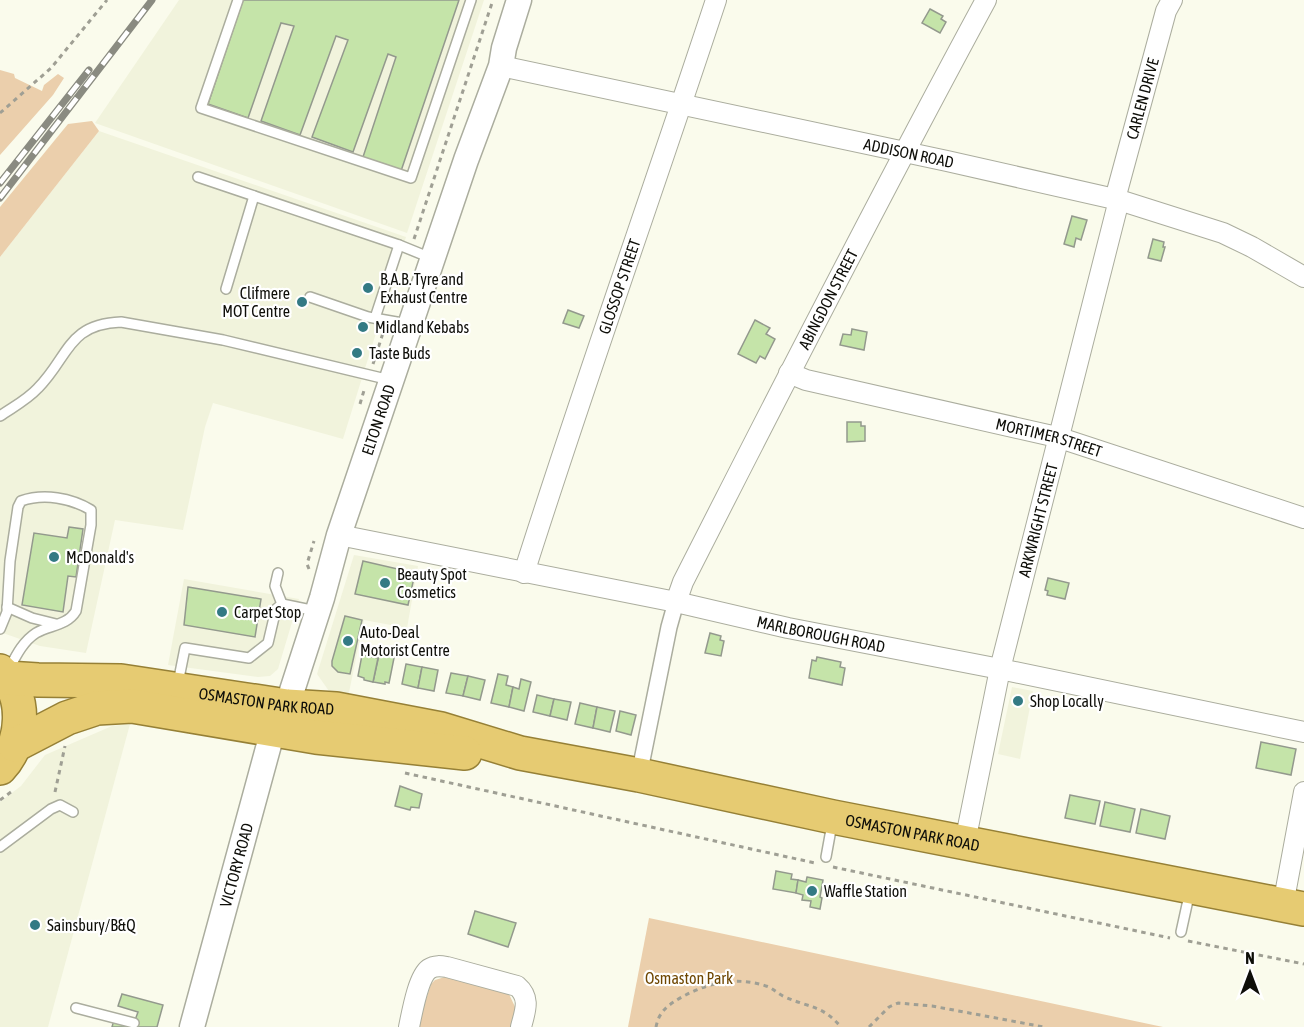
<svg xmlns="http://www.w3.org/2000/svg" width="1304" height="1027" font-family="'Asap Condensed',sans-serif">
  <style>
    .built { fill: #f1f3dc }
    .green { fill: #ebcfac }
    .building { fill: #c5e4a9; stroke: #93998d; stroke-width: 1.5 }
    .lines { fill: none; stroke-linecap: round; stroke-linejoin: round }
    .service-casing { stroke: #abad9e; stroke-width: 12 }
    .pedestrian-casing { stroke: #abad9e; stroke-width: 18 }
    .minor-casing { stroke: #abad9e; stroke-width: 22 }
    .tertiary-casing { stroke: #abad9e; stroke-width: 27 }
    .trunk-casing { stroke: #968036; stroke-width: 36 }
    .path { stroke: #9f9f94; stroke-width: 3; stroke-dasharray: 4.5 4.5; stroke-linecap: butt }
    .service { stroke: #fff; stroke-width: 9 }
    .pedestrian { stroke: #fff; stroke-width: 15 }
    .minor { stroke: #fff; stroke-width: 20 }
    .tertiary { stroke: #fff; stroke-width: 24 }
    .trunk { stroke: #e6cb72; stroke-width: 33 }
    .rail-casing { stroke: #8a8b81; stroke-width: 7 }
    .rail { stroke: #fff; stroke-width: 4.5; stroke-dasharray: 14; stroke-linecap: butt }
    .poi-dot { fill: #337a84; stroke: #fff; stroke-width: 2 }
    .labels { text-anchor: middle; stroke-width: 4.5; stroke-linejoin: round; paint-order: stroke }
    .street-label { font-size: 16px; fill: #0e0e09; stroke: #fff }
    .poi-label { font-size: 16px; fill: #0e0e09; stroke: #fff; text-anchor: start }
    .park-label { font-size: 16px; fill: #6e4600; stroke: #fff }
  </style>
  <rect width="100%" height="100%" fill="#fafbec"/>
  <g class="built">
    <polygon points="179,0 484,0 407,233 95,123"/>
    <polygon points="99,131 406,237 343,439 213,403 205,427 183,530 115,520 86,653 40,646 0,632 0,257"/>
    <polygon points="354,555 418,566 407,628 364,620 348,697 329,691 317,674"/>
    <polygon points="184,579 299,599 278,669 270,676 258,677 168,665"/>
    <polygon points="1012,687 1033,691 1020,759 998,754"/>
    <polygon points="130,724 48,1027 0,1027 0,802 21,786 45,755 112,726"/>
  </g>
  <g class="green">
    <polygon points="0,70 14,74 15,78 42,91 44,85 58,74 64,78 53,95 0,155"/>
    <polygon points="92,121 99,131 0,257 0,207 68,124"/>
    <polygon points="649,918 1163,1027 628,1027"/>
    <polygon points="448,976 509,994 516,1009 511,1027 417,1027 431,984 435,980"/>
  </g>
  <g class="building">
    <polygon points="243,0 459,0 401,171 363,157 396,57 388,54 353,152 312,137 348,40 336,36 300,135 261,121 294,26 281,23 248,118 208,104"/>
    <polygon points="930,9 943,16 941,19 946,22 940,33 922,23"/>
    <polygon points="1072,216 1087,220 1081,240 1076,238 1074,247 1064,244"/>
    <polygon points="1153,239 1164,242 1163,247 1165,247 1161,261 1148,258"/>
    <polygon points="568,310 584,316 579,328 563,323"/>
    <polygon points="755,320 770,328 766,334 775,339 765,359 760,356 756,363 738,354"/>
    <polygon points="852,329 867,332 864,350 840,345 843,334 851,335"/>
    <polygon points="847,422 861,422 861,426 865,426 865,441 847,442"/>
    <polygon points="69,527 83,529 76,577 68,576 63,612 22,605 34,533 67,538"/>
    <polygon points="363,561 415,573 408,605 355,594"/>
    <polygon points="1048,578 1069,583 1065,599 1047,595 1048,591 1045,590"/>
    <polygon points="188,587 261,599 255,637 184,625"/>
    <polygon points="345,616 362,620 350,674 338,672 332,666 332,661"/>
    <polygon points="710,633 721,636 720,640 724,641 721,656 705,653"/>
    <polygon points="388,651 395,653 389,683 385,682 385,684 373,682 379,655 387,656"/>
    <polygon points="362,655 378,658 373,682 364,680 364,678 358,676"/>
    <polygon points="817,657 841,662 840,667 845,668 842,685 809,678 812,660 816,661"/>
    <polygon points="406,664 422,667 418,688 402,684"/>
    <polygon points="422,667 438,670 434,691 418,688"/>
    <polygon points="451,673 468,676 463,696 446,693"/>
    <polygon points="498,674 508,676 506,685 513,687 509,707 491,703"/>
    <polygon points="468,676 485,680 480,700 463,696"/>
    <polygon points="521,679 531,682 524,711 509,707 513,687 519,689"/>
    <polygon points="537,695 554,699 550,716 533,712"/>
    <polygon points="554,699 571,702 567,720 550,716"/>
    <polygon points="580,703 597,707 593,728 575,724"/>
    <polygon points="597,707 615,711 610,732 593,728"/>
    <polygon points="620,711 636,715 631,735 616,731"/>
    <polygon points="1261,742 1296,749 1291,775 1256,768"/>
    <polygon points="400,786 422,794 419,808 411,807 410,810 395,806"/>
    <polygon points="1070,795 1100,801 1095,824 1065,818"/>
    <polygon points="1105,802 1135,809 1130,832 1100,826"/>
    <polygon points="1141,809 1170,816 1165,839 1136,833"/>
    <polygon points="776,871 792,874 791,879 798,880 796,893 773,889"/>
    <polygon points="807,877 823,880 820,897 822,898 820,909 810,907 811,901 802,900 803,895 796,893 798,880 806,882"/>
    <polygon points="475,911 516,923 508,947 468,934"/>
    <polygon points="122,994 163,1005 157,1027 112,1027 114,1020 134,1023 138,1012 118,1006"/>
  </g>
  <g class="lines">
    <g class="service-casing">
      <g id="service">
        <polyline points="238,0 201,108 411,178 471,0"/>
        <polyline points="198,177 399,245 431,258"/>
        <polyline points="226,289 254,196"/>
        <polyline points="310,297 368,317 408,324"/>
        <polyline points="375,318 399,245"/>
        <path d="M0,416C13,407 27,400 38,388C69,357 67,324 121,322L223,340L390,380"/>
        <polyline points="278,573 275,586 282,604"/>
        <polyline points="7,607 32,618 56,624"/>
        <path d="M0,629L7,612L10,561L18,507L21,501C44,493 71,498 91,510V525L76,611C67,626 49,625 36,633C22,642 15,658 8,671"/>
        <polyline points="178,683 185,648 249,658 268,643 276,609 282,604 316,611"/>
        <polyline points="0,847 51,809 60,805 73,812"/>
        <polyline points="826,857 832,824"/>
        <polyline points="1181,932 1190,891"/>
        <polyline points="76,1008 134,1023"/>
      </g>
    </g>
    <g class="pedestrian-casing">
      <polyline id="pedestrian" points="639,775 669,627 676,602"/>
    </g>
    <g class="minor-casing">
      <g id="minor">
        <path id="s1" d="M501,66L947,161L1119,200L1223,233L1252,247L1304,277"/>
        <path id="s2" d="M1115,199L1166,11L1172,0"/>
        <path id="s3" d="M789,373L806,380L1057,437L1304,518"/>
        <path id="s4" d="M339,535L676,602L788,628L1000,669L1304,732"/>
        <path id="s5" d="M524,573C585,381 653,191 716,0"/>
        <path id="s6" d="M676,602L683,582C782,387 882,192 986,0"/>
        <path id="s7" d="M965,842L1000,669L1119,200"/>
        <polyline points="1283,905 1304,792"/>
        <path d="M409,1027C412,1013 418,977 429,969C435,965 441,966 447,967L517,986C531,998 525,1011 521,1027"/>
      </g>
    </g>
    <g class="tertiary-casing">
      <g id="tertiary">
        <path id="s8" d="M192,1027L273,730L287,706L322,598L339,535L466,160L501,66L504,48L519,0"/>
      </g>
    </g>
    <g class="trunk-casing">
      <g id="trunk">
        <path d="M0,671C28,695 24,743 0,768"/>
        <path id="s9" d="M7,678L38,680L121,681L287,706L336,709L441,729L520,753L639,775L833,817L1304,909"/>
        <polyline points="15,745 67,718 97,708 132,706 316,737 465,753"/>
      </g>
    </g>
    <g class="path">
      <polyline points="0,113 51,68 107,0"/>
      <polyline points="414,239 493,0"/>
      <polyline points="373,364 383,333"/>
      <polyline points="360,404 365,387"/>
      <polyline points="309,569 307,564 314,541"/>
      <polyline points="405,773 815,863"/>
      <polyline points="55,792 65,746"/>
      <polyline points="0,800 11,792"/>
      <polyline points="833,867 1170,938"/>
      <polyline points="1188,941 1304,964"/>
      <path d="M656,1027C659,1011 668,1005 682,997C707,983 737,976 766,986C773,988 778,994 785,997C810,1008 822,1005 841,1027"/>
      <polyline points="869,1027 889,1007 898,1003 932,1006 1044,1027"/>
    </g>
    <use href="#service" class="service"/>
    <use href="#pedestrian" class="pedestrian"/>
    <use href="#minor" class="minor"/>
    <use href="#tertiary" class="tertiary"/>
    <use href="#trunk" class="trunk"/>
    <g class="rail-casing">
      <g id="rail">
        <polyline points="0,183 89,70"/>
        <polyline points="0,198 152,0"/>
      </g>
    </g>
    <use href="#rail" class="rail"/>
  </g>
  <g class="poi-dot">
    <circle cx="368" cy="288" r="6"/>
    <circle cx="302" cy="302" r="6"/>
    <circle cx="363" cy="327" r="6"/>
    <circle cx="357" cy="353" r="6"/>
    <circle cx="54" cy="557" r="6"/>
    <circle cx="385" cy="583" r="6"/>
    <circle cx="222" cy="612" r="6"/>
    <circle cx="348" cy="641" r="6"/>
    <circle cx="1018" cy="701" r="6"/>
    <circle cx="812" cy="891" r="6"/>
    <circle cx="35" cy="925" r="6"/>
  </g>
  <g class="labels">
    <g class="street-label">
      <text dy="6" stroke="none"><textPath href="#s2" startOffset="104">CARLEN DRIVE</textPath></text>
      <text dy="6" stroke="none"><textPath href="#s1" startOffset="417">ADDISON ROAD</textPath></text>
      <text dy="6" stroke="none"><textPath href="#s5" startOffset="302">GLOSSOP STREET</textPath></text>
      <text dy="6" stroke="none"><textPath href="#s6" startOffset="339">ABINGDON STREET</textPath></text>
      <text dy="6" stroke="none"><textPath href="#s8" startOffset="636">ELTON ROAD</textPath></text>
      <text dy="6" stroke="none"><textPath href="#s3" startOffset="268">MORTIMER STREET</textPath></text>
      <text dy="6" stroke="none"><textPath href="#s7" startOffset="330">ARKWRIGHT STREET</textPath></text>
      <text dy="6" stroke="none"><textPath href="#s4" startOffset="492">MARLBOROUGH ROAD</textPath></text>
      <text dy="6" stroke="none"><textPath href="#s9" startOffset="261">OSMASTON PARK ROAD</textPath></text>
      <text dy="6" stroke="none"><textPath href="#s9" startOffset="921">OSMASTON PARK ROAD</textPath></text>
      <text dy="6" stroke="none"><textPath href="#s8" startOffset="168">VICTORY ROAD</textPath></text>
    </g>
    <g class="poi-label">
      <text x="380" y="285">B.A.B. Tyre and<tspan x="380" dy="18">Exhaust Centre</tspan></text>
      <text x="290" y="299" text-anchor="end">Clifmere<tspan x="290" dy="18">MOT Centre</tspan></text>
      <text x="375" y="333">Midland Kebabs</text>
      <text x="369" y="359">Taste Buds</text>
      <text x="66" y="563">McDonald's</text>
      <text x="397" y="580">Beauty Spot<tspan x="397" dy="18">Cosmetics</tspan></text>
      <text x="234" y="618">Carpet Stop</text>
      <text x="360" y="638">Auto-Deal<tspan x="360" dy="18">Motorist Centre</tspan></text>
      <text x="1030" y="707">Shop Locally</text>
      <text x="824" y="897">Waffle Station</text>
      <text x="47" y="931">Sainsbury/B&amp;Q</text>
    </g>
    <g class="park-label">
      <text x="689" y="984">Osmaston Park</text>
    </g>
  </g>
  <g transform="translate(1250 973)" stroke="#ffffff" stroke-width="4.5" paint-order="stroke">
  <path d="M0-4.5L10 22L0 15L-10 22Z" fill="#0e0e09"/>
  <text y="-9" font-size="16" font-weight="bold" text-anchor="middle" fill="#0e0e09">N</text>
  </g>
</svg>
